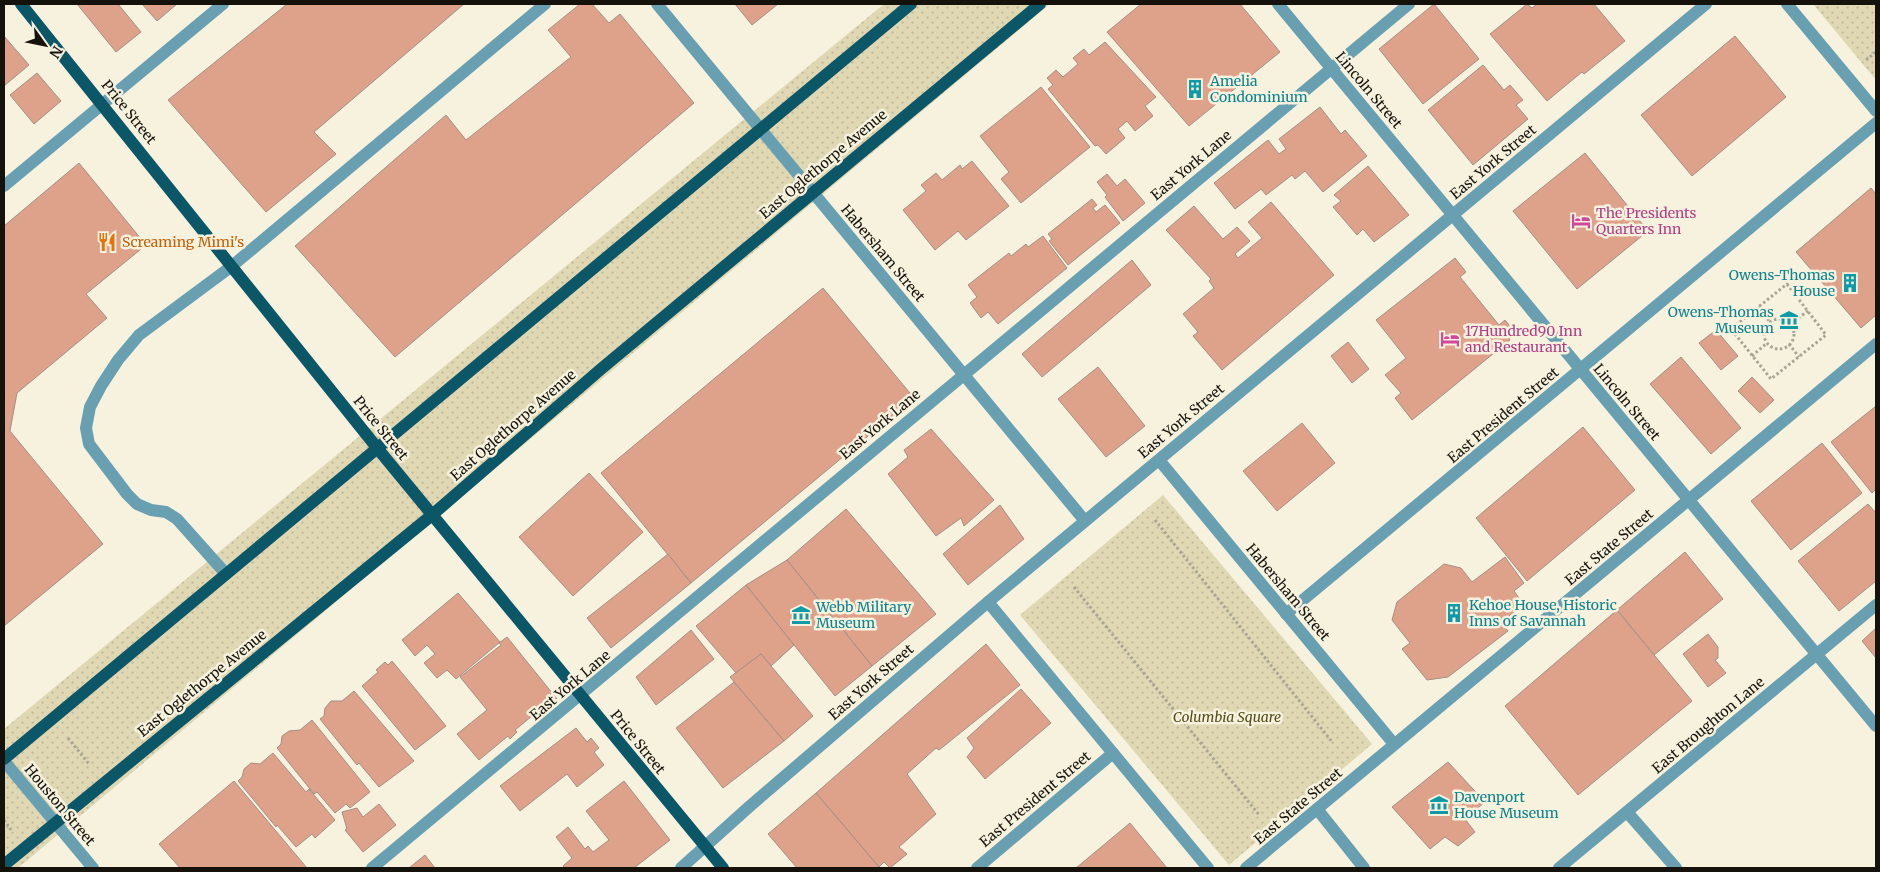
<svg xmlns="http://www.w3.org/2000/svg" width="1880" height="872" font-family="Merriweather,serif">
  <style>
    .park { fill: url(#park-dots) }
    .building { fill: #dea18a; stroke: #a48f87 }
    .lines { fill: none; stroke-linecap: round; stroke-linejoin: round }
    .path { stroke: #a9a595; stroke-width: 3; stroke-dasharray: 2.5 2.5; stroke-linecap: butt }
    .minor { stroke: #69a0b1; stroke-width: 12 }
    .major { stroke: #0b5667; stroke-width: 12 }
    .labels { text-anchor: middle; stroke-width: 5; stroke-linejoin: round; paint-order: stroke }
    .culture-label { font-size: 14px; fill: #0d838f; stroke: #f7f2de; text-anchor: start }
    .street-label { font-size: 14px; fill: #14120b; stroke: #f7f2de }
    .hotel-label { font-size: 14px; fill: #b23c85; stroke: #f7f2de; text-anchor: start }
    .food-label { font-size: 14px; fill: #c56008; stroke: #f7f2de; text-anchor: start }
    .park-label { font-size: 14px; font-style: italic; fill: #544a1b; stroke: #f7f2de }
  </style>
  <defs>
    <pattern id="park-dots" width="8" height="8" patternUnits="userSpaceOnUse" patternTransform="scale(1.25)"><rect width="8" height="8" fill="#e0d7b3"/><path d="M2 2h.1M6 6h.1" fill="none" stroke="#bfb899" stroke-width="1.8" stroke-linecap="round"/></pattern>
  </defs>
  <rect width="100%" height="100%" fill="#f7f2de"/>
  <g class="park">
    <polygon points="884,4 1050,4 18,868 4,868 4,729"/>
    <polygon points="1813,4 1876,4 1876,80"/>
    <polygon points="1163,495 1372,744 1229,865 1020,615"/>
  </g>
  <g class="building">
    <polygon points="77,4 118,4 141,32 116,52"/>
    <polygon points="142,4 177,4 157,21"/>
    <polygon points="287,4 464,4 314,132 336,154 266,212 168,100"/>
    <polygon points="580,4 592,4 609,23 620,14 694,103 395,357 295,246 446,115 466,140 571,57 548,30"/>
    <polygon points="735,4 778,4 752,25"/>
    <polygon points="1141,4 1240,4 1280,52 1189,126 1107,32"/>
    <polygon points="1434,4 1479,59 1423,104 1379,49"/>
    <polygon points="1527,4 1532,8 1537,4 1594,4 1625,41 1584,74 1582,72 1547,101 1490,34"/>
    <polygon points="4,36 29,65 4,86"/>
    <polygon points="1735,36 1786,97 1692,176 1641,115"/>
    <polygon points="1105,42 1156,97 1145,106 1153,116 1135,131 1127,121 1118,129 1125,138 1106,154 1098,145 1095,146 1048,89 1053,85 1047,78 1056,70 1063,77 1078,64 1073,58 1084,49 1089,55"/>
    <polygon points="1483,65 1504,90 1510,85 1523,100 1516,105 1528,119 1473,165 1428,110"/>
    <polygon points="37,73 61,101 34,124 10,95"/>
    <polygon points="1041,87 1090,147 1021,203 1001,179 1009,172 980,136"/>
    <polygon points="1320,107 1341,134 1345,130 1367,156 1323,192 1305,171 1295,179 1292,175 1266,195 1261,189 1235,209 1214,183 1268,140 1279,154 1286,149 1279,139"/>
    <polygon points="1585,153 1648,231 1577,289 1513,211"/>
    <polygon points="972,161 1009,206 966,240 958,231 935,250 903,210 926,191 921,185 936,173 942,180 960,165 962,169"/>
    <polygon points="79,163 146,245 86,294 107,318 17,393 10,431 103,544 4,626 4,226"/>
    <polygon points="1368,166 1409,215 1374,242 1363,229 1357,235 1333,207 1341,201 1334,195"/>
    <polygon points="1107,174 1117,186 1125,179 1145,203 1123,221 1105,197 1107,195 1097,182"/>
    <polygon points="1871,188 1876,194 1876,315 1861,328 1796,252"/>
    <polygon points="1092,199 1097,205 1093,208 1096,212 1105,205 1120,223 1068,265 1049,241 1052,239 1048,234"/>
    <polygon points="1271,202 1334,275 1222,370 1193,336 1198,332 1183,314 1214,288 1209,281 1211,279 1166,230 1194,206 1223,239 1237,227 1250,241 1235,254 1238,258 1262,238 1248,222"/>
    <polygon points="1043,236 1067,268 998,324 988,312 981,318 970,303 977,297 968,285 1009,253 1011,256 1026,244 1028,247"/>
    <polygon points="1455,258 1466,272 1460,277 1499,325 1505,320 1516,333 1509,338 1510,340 1412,420 1395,398 1401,393 1385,375 1406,358 1376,320"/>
    <polygon points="1132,260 1151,285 1042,377 1022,354"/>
    <polygon points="823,288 914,398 691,583 601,473"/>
    <polygon points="1716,330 1738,356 1721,370 1699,343"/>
    <polygon points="1348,342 1369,369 1352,383 1331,356"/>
    <polygon points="1681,357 1741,428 1711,454 1650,384"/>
    <polygon points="1098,367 1145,426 1106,457 1058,399"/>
    <polygon points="1752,377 1774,400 1760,413 1738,391"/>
    <polygon points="1876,406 1876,489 1872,493 1831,442"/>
    <polygon points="1302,423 1335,463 1277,511 1243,471"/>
    <polygon points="1583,427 1635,490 1527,581 1476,518"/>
    <polygon points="931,429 994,500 964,526 961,518 936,536 888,474 908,457 904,450"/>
    <polygon points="1822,443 1862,493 1791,550 1751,501"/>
    <polygon points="589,473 643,532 573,596 519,537"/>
    <polygon points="1868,504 1876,513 1876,581 1839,611 1798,561"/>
    <polygon points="1000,505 1024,539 968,585 943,554"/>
    <polygon points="846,509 936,614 872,666 787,560"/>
    <polygon points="1685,552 1723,599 1654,655 1617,610"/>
    <polygon points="668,554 691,583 611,648 587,618"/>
    <polygon points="1505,557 1524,583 1514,591 1524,605 1501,622 1508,631 1448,677 1427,680 1402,649 1410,643 1392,620 1397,602 1444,564 1461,568 1472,582"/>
    <polygon points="787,560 872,666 835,696 746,585"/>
    <polygon points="746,585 794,645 771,666 761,654 736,673 696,626"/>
    <polygon points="458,593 500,642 456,679 447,670 437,678 424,663 435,654 427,645 415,656 402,640"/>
    <polygon points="1617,610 1692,701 1578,795 1505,706"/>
    <polygon points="1876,628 1876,658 1862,641"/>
    <polygon points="691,630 714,659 656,705 636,677"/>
    <polygon points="1708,634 1718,647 1718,658 1715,660 1726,673 1708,687 1683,654"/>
    <polygon points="507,637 557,699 550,704 549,702 515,730 517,732 510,739 508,736 479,760 457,734 487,710 460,677 501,645 499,643"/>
    <polygon points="986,644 1020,685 939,750 936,748 907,774 936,814 899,847 907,854 890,868 884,862 879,867 816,793"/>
    <polygon points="761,654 813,716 784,741 730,677"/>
    <polygon points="392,661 446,726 415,750 362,686 378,672 376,670 385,662 388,665"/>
    <polygon points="734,682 784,741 723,788 676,728"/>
    <polygon points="1021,689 1051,723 985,779 967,757 974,748 967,738"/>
    <polygon points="354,691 414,761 379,787 359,763 357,765 320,719 324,716 325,708 331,701 342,701"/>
    <polygon points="312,720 370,792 350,808 346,804 335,813 317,792 314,794 277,748 281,744 282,736 289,731 300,730"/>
    <polygon points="576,728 587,742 591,738 599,748 594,752 604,765 577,787 567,774 520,811 500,786"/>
    <polygon points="273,753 306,792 309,789 335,820 315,838 312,834 296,847 277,825 276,827 238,781 242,777 244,769 251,763 260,764"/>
    <polygon points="1448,762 1485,802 1465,819 1475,832 1458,846 1445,837 1430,849 1392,807"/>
    <polygon points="234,781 307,868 180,868 159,844"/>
    <polygon points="624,781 670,840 634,868 565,868 563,866 572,858 556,837 568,827 585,849 588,846 593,852 609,840 586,811"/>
    <polygon points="816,793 879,867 878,868 797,868 768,834"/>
    <polygon points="379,804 396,825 363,852 345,830 347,829 342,812 357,808 363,817"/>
    <polygon points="1130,823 1167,868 1076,868"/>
    <polygon points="425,855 435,868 409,868"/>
  </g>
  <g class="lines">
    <g class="path">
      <polyline points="1866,60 1876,52"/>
      <polygon points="1787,284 1826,335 1771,379 1731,329"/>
      <polyline points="1758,307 1770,322"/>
      <circle cx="1779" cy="334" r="15"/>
      <polyline points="1790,324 1808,311"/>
      <polyline points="1789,344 1799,357"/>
      <polyline points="1752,356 1767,343"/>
      <polyline points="1155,520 1333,743"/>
      <polyline points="1074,587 1260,816"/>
      <polyline points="68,738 89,764"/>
      <polyline points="4,820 11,830"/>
    </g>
    <g class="minor">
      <polyline points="657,4 1085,521"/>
      <polyline points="1278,4 1876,726"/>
      <polyline points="1787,4 1876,111"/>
      <polyline points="4,186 223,4"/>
      <polyline points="1159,460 1394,744"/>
      <polyline points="226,574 177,519 166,512 151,510 137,504 127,494 89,444 86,428 90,407 101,386 118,360 139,335 232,266 545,4"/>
      <polyline points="988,602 1208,868"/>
      <polyline points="1286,614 1876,123"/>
      <polyline points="4,761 93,868"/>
      <polyline points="1317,809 1364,868"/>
      <polyline points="1627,812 1676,868"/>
      <path d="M372,868C719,581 1063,291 1409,4"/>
      <polyline points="681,868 750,806 988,602 1706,4"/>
      <polyline points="977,868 1113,753"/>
      <polyline points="1246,868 1876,344"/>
      <polyline points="1559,868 1876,605"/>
    </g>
    <g class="major">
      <polyline points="21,4 378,449 723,868"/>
      <polyline points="4,759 911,4"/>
      <polyline points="4,865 432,515 601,369 1040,4"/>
    </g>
  </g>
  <defs>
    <g id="building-bare" transform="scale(1.5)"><path d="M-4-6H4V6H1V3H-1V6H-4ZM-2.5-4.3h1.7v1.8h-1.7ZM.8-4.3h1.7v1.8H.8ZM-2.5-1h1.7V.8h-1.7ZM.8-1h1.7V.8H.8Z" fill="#0f9aa8" stroke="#f7f2de" stroke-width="2.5" paint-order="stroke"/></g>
    <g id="hotel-bare" transform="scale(1.5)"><path d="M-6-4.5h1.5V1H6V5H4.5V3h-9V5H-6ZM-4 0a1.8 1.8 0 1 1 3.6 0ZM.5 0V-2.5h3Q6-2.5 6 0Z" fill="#d1479c" stroke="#f7f2de" stroke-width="2.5" paint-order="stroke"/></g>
    <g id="restaurant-bare" transform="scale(1.5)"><path d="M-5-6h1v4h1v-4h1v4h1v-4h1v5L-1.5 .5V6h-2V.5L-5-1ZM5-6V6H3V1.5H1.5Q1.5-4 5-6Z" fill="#e8710a" stroke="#f7f2de" stroke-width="2.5" paint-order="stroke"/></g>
    <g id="museum-bare" transform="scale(1.5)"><path d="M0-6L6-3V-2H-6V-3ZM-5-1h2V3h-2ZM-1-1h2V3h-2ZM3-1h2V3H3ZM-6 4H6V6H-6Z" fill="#0f9aa8" stroke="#f7f2de" stroke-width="2.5" paint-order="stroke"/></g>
  </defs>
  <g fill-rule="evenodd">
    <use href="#building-bare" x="1195" y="89"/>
    <use href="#hotel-bare" x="1581" y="221"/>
    <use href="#restaurant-bare" x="107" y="242"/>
    <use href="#building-bare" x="1850" y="283"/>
    <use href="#museum-bare" x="1789" y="320"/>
    <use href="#hotel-bare" x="1450" y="339"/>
    <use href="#building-bare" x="1454" y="613"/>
    <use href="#museum-bare" x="801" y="615"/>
    <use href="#museum-bare" x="1439" y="805"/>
  </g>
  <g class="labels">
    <g class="culture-label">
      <text x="1210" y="86">Amelia<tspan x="1210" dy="16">Condominium</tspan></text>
      <text x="1835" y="280" text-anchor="end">Owens-Thomas<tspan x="1835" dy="16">House</tspan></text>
      <text x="1774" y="317" text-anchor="end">Owens-Thomas<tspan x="1774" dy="16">Museum</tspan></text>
      <text x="1469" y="610">Kehoe House, Historic<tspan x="1469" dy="16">Inns of Savannah</tspan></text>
      <text x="816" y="612">Webb Military<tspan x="816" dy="16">Museum</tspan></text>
      <text x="1454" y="802">Davenport<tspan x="1454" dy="16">House Museum</tspan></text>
    </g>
    <g class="street-label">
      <text transform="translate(1369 90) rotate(50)" y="5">Lincoln Street</text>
      <text transform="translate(129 112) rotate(51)" y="5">Price Street</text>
      <text transform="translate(1493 162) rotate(-40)" y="5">East York Street</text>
      <text transform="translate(823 164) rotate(-40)" y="5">East Oglethorpe Avenue</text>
      <text transform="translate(1191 165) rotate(-40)" y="5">East York Lane</text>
      <text transform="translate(883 253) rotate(50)" y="5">Habersham Street</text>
      <text transform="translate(1627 402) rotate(50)" y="5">Lincoln Street</text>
      <text transform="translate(1503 415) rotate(-40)" y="5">East President Street</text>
      <text transform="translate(1181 421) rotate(-40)" y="5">East York Street</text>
      <text transform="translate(880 424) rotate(-40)" y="5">East York Lane</text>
      <text transform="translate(513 425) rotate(-41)" y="5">East Oglethorpe Avenue</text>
      <text transform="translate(381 428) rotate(51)" y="5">Price Street</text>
      <text transform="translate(1609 547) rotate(-40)" y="5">East State Street</text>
      <text transform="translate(1288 592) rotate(50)" y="5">Habersham Street</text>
      <text transform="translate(871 682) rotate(-41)" y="5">East York Street</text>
      <text transform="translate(202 683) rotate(-39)" y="5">East Oglethorpe Avenue</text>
      <text transform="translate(570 685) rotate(-40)" y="5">East York Lane</text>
      <text transform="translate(1708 725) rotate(-40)" y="5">East Broughton Lane</text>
      <text transform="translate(638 742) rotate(51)" y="5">Price Street</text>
      <text transform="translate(1035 799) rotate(-40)" y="5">East President Street</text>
      <text transform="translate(60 805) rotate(50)" y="5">Houston Street</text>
      <text transform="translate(1298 806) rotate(-40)" y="5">East State Street</text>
    </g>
    <g class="hotel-label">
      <text x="1596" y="218">The Presidents<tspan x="1596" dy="16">Quarters Inn</tspan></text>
      <text x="1465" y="336">17Hundred90 Inn<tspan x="1465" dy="16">and Restaurant</tspan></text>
    </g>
    <g class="food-label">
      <text x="122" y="247">Screaming Mimi's</text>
    </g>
    <g class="park-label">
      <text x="1227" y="722">Columbia Square</text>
    </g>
  </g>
  <rect width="1880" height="872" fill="none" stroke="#14120b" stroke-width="10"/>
  <g transform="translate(45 45) rotate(123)" stroke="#f7f2de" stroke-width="4" paint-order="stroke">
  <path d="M0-4L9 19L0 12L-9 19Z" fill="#14120b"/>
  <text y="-8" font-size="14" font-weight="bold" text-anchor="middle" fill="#14120b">N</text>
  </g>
</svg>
